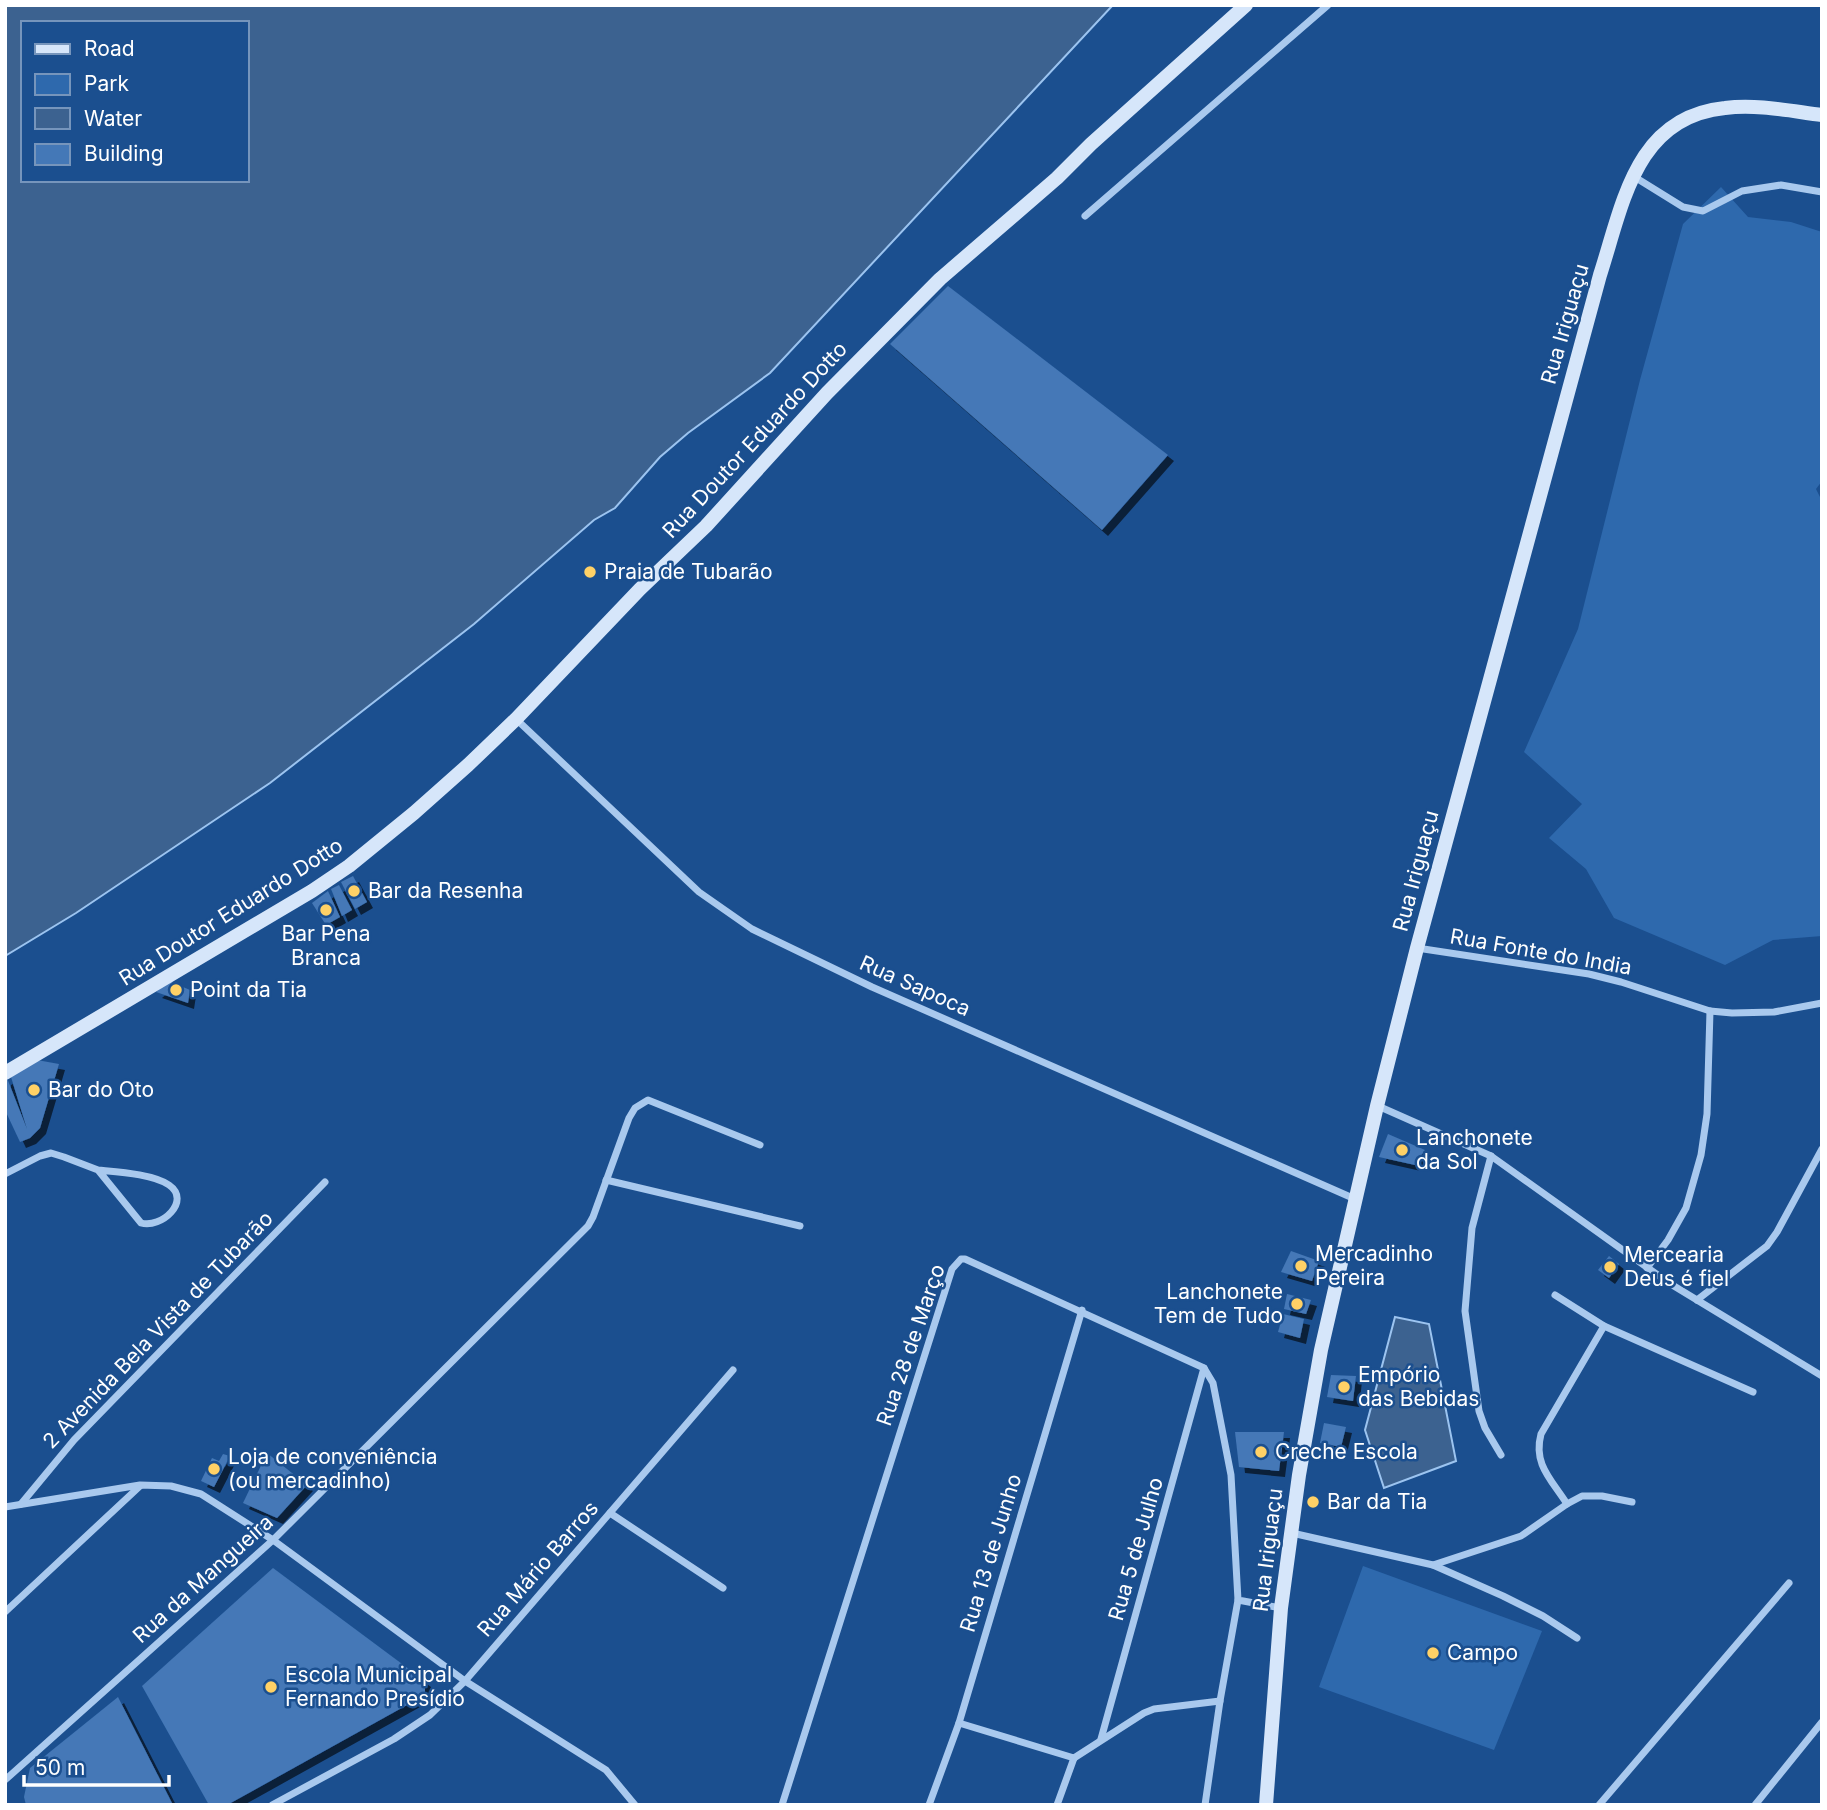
<svg xmlns="http://www.w3.org/2000/svg" width="1827" height="1810" font-family="Inter,sans-serif">
  <style>
    .green { fill: #2e69ad }
    .water { fill: #3c6290; stroke: #9cc4f0; stroke-width: 2; fill-rule: evenodd }
    .building { fill: #4478b7; filter: url(#shadow) }
    .lines { fill: none; stroke-linecap: round; stroke-linejoin: round }
    .minor { stroke: #a9c9ee; stroke-width: 7 }
    .secondary { stroke: #d6e6fa; stroke-width: 14 }
    .poi-dot { fill: #ffd166; stroke: #1b4f8f; stroke-width: 2.5 }
    .labels { text-anchor: middle; stroke-width: 5; stroke-linejoin: round; paint-order: stroke }
    .street-label { font-size: 21px; fill: #fff; stroke: #1b4f8f }
    .poi-label { font-size: 21px; fill: #fff; stroke: #1b4f8f; text-anchor: start }
  </style>
  <defs>
    <filter id="shadow"><feDropShadow dx="6" dy="6" stdDeviation="0" flood-color="#0009"/></filter>
  </defs>
  <rect width="100%" height="100%" fill="#1b4f8f"/>
  <g class="green">
    <polygon points="1721,187 1748,217 1791,222 1822,232 1822,481 1816,489 1822,501 1822,936 1773,940 1725,965 1614,918 1586,869 1549,838 1582,804 1524,752 1578,629 1640,380 1683,224"/>
    <polygon points="1363,1566 1542,1631 1494,1750 1319,1687"/>
  </g>
  <g class="water">
    <path d="M5,5H1113L770,373L688,433L660,457L615,508L594,520L474,624L270,783L76,913L5,956ZM23,23H247V180H23Z"/>
    <polygon points="1395,1317 1429,1324 1456,1461 1384,1488 1365,1430"/>
  </g>
  <g class="building">
    <polygon points="948,286 1168,455 1102,530 890,344"/>
    <polygon points="353,876 367,902 355,909 341,882"/>
    <polygon points="339,885 352,910 342,916 331,889"/>
    <polygon points="328,891 340,917 326,925 312,903"/>
    <polygon points="169,981 190,990 188,1003 156,992"/>
    <polygon points="37,1060 59,1064 40,1128 30,1138 20,1142 5,1110 5,1079 7,1078 27,1129 11,1077"/>
    <polygon points="1388,1134 1425,1150 1415,1165 1379,1157"/>
    <polygon points="1291,1251 1319,1261 1312,1281 1281,1272"/>
    <polygon points="1609,1256 1619,1264 1609,1278 1598,1270"/>
    <polygon points="1287,1294 1311,1300 1306,1314 1284,1309"/>
    <polygon points="1283,1314 1304,1319 1300,1338 1278,1332"/>
    <polygon points="1331,1375 1356,1376 1353,1401 1327,1397"/>
    <polygon points="1324,1423 1346,1427 1341,1447 1320,1443"/>
    <polygon points="1235,1432 1284,1432 1279,1471 1239,1467"/>
    <polygon points="267,1453 307,1485 277,1518 243,1503"/>
    <polygon points="223,1454 230,1456 214,1487 201,1481 212,1458 219,1461"/>
    <polygon points="273,1568 425,1681 425,1695 227,1805 209,1805 142,1686"/>
    <polygon points="118,1697 173,1805 26,1805 24,1797 30,1768"/>
  </g>
  <g class="lines">
    <g class="minor">
      <polyline points="1633,176 1683,207 1703,211 1742,191 1781,185 1822,192"/>
      <polyline points="1085,216 1328,5"/>
      <polyline points="516,719 699,892 752,929 872,987 1355,1199"/>
      <polyline points="1417,948 1589,974 1621,982 1710,1011 1732,1013 1774,1012 1822,1003"/>
      <polyline points="1378,1106 1491,1156 1669,1283 1822,1376"/>
      <polyline points="1491,1156 1472,1228 1465,1311 1479,1411 1485,1428 1501,1455"/>
      <path d="M5,1174L40,1156L51,1153L64,1157L98,1170L141,1223C161,1229 192,1201 169,1185C153,1174 118,1172 98,1170"/>
      <polyline points="606,1180 800,1226"/>
      <polyline points="1647,1268 1668,1240 1686,1208 1701,1155 1707,1114 1710,1011"/>
      <polyline points="1555,1295 1604,1326 1753,1392"/>
      <polyline points="1697,1300 1767,1246 1777,1232 1822,1149"/>
      <polyline points="21,1504 74,1440 325,1182"/>
      <path d="M1567,1504C1551,1479 1533,1464 1541,1434L1604,1326"/>
      <polyline points="5,1507 140,1485 171,1486 201,1494 273,1540 465,1681 606,1770 635,1805"/>
      <polyline points="610,1513 723,1588"/>
      <polyline points="1292,1533 1433,1565 1503,1596 1543,1616 1577,1638"/>
      <polyline points="1433,1565 1521,1536 1567,1504 1582,1496 1602,1496 1632,1502"/>
      <polyline points="5,1612 140,1486"/>
      <polyline points="959,1723 1074,1758"/>
      <polyline points="1101,1739 1204,1368"/>
      <polyline points="1074,1758 1144,1713 1154,1709 1220,1701"/>
      <polyline points="5,1780 273,1540 588,1226 593,1217 629,1118 635,1108 648,1100 760,1145"/>
      <polyline points="272,1805 394,1739 430,1715 465,1681 733,1370"/>
      <polyline points="782,1805 952,1269 961,1259 965,1259 1204,1368 1213,1383 1231,1475 1238,1600 1281,1608"/>
      <polyline points="929,1805 959,1723 1082,1310"/>
      <polyline points="1057,1805 1074,1758"/>
      <polyline points="1205,1805 1220,1701 1238,1600"/>
      <polyline points="1599,1805 1789,1583"/>
      <polyline points="1755,1805 1822,1722"/>
    </g>
    <g class="secondary">
      <polyline points="5,1073 312,891 349,866 414,813 468,765 516,719 640,589 706,526 827,393 940,279 1057,178 1091,144 1246,5"/>
      <path d="M1266,1805L1281,1608L1299,1475L1321,1350L1377,1106L1417,948L1600,275C1623,204 1635,117 1725,108C1757,104 1790,111 1822,115"/>
    </g>
  </g>
  <g class="poi-dot">
    <circle cx="590" cy="572" r="7"/>
    <circle cx="354" cy="891" r="7"/>
    <circle cx="326" cy="910" r="7"/>
    <circle cx="176" cy="990" r="7"/>
    <circle cx="34" cy="1090" r="7"/>
    <circle cx="1402" cy="1150" r="7"/>
    <circle cx="1301" cy="1266" r="7"/>
    <circle cx="1610" cy="1267" r="7"/>
    <circle cx="1297" cy="1304" r="7"/>
    <circle cx="1344" cy="1387" r="7"/>
    <circle cx="1261" cy="1452" r="7"/>
    <circle cx="214" cy="1469" r="7"/>
    <circle cx="1313" cy="1502" r="7"/>
    <circle cx="1433" cy="1653" r="7"/>
    <circle cx="271" cy="1687" r="7"/>
  </g>
  <g class="labels">
    <g class="street-label">
      <text transform="translate(1565 324) rotate(-74)" y="7">Rua Iriguaçu</text>
      <text transform="translate(755 440) rotate(-47)" y="7">Rua Doutor Eduardo Dotto</text>
      <text transform="translate(1416 871) rotate(-75)" y="7">Rua Iriguaçu</text>
      <text transform="translate(231 912) rotate(-32)" y="7">Rua Doutor Eduardo Dotto</text>
      <text transform="translate(1541 952) rotate(10)" y="7">Rua Fonte do India</text>
      <text transform="translate(915 986) rotate(24)" y="7">Rua Sapoca</text>
      <text transform="translate(158 1330) rotate(-46)" y="7">2 Avenida Bela Vista de Tubarão</text>
      <text transform="translate(911 1345) rotate(-71)" y="7">Rua 28 de Março</text>
      <text transform="translate(1136 1549) rotate(-74)" y="7">Rua 5 de Julho</text>
      <text transform="translate(1268 1550) rotate(-83)" y="7">Rua Iriguaçu</text>
      <text transform="translate(991 1553) rotate(-73)" y="7">Rua 13 de Junho</text>
      <text transform="translate(538 1569) rotate(-49)" y="7">Rua Mário Barros</text>
      <text transform="translate(203 1579) rotate(-42)" y="7">Rua da Mangueira</text>
    </g>
    <g class="poi-label">
      <text x="604" y="579">Praia de Tubarão</text>
      <text x="368" y="898">Bar da Resenha</text>
      <text x="326" y="941" text-anchor="middle">Bar Pena<tspan x="326" dy="24">Branca</tspan></text>
      <text x="190" y="997">Point da Tia</text>
      <text x="48" y="1097">Bar do Oto</text>
      <text x="1416" y="1145">Lanchonete<tspan x="1416" dy="24">da Sol</tspan></text>
      <text x="1315" y="1261">Mercadinho<tspan x="1315" dy="24">Pereira</tspan></text>
      <text x="1624" y="1262">Mercearia<tspan x="1624" dy="24">Deus é fiel</tspan></text>
      <text x="1283" y="1299" text-anchor="end">Lanchonete<tspan x="1283" dy="24">Tem de Tudo</tspan></text>
      <text x="1358" y="1382">Empório<tspan x="1358" dy="24">das Bebidas</tspan></text>
      <text x="1275" y="1459">Creche Escola</text>
      <text x="228" y="1464">Loja de conveniência<tspan x="228" dy="24">(ou mercadinho)</tspan></text>
      <text x="1327" y="1509">Bar da Tia</text>
      <text x="1447" y="1660">Campo</text>
      <text x="285" y="1682">Escola Municipal<tspan x="285" dy="24">Fernando Presídio</tspan></text>
    </g>
  </g>
  <rect width="1827" height="1810" fill="none" stroke="#ffffff" stroke-width="14"/>
  <rect x="21" y="21" width="228" height="161" fill="#1b4f8f" stroke="#7695bc" stroke-width="2"/>
  <rect x="35" y="44" width="35" height="10" fill="#d6e6fa" stroke="#7695bc" stroke-width="2"/>
  <text x="84" y="56" font-size="21" fill="#ffffff">Road</text>
  <rect x="35" y="74" width="35" height="21" fill="#2e69ad" stroke="#7695bc" stroke-width="2"/>
  <text x="84" y="91" font-size="21" fill="#ffffff">Park</text>
  <rect x="35" y="108" width="35" height="21" fill="#3c6290" stroke="#7695bc" stroke-width="2"/>
  <text x="84" y="126" font-size="21" fill="#ffffff">Water</text>
  <rect x="35" y="144" width="35" height="21" fill="#4478b7" stroke="#7695bc" stroke-width="2"/>
  <text x="84" y="161" font-size="21" fill="#ffffff">Building</text>
  <path d="M24 1775v10h145v-10" fill="none" stroke="#ffffff" stroke-width="3.5"/>
  <text x="35" y="1775" font-size="21" fill="#ffffff" stroke="#1b4f8f" stroke-width="5" paint-order="stroke">50 m</text>
</svg>
